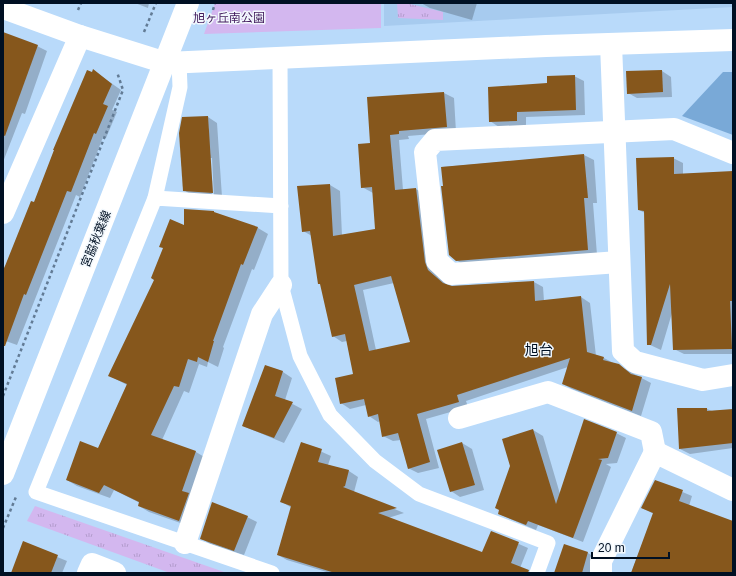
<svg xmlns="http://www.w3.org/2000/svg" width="736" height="576" font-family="Helvetica,'Noto Sans JP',sans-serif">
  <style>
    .built { fill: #a7cbef }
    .grass { fill: url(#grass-tufts) }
    .park { fill: #d3b7ef }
    .water { fill: #79a9d7 }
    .shadow { fill: #0003; fill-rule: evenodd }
    .building { fill: #86571c; fill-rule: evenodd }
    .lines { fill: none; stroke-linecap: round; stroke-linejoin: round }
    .path { stroke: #627b95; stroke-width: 2.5; stroke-dasharray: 3 3; stroke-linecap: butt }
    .lane { stroke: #fff; stroke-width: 15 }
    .street { stroke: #fff; stroke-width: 22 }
    .secondary { stroke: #fff; stroke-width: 22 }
    .labels { text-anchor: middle; stroke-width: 3; stroke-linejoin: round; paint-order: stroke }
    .park-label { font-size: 12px; fill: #401a5c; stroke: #f2f8fd }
    .street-label { font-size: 12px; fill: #001023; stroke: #f2f8fd }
    .quarter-label { font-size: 14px; fill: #001023; stroke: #f2f8fd }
  </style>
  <defs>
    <pattern id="grass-tufts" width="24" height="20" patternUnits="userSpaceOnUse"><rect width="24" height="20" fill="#d3b7ef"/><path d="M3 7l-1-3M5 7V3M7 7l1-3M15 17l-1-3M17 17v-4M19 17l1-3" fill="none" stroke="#b39ccd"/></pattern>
  </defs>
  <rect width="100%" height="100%" fill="#b9dafa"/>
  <polygon class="built" points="384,3 733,3 733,7 384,26"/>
  <g class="grass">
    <polygon points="397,3 406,3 443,12 443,20 398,18"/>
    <polygon points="35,506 227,573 170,573 27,521"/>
  </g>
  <polygon class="park" points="215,3 381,3 381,28 204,34"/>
  <polygon class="water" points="723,72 733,72 733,135 682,116"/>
  <g class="shadow">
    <polygon points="135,3 149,3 148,8"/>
    <polygon points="421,3 477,3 472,20 430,8"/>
    <polygon points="3,34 37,46 47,51 25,114 22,113 3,162"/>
    <polygon points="94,71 121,90 112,110 117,112 106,138 103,137 80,197 76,195 17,345 3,340 3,266 5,267"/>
    <polygon points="662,71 671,77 672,97 637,98 628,93"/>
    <polygon points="574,76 584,81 585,115 526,117 526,126 499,127 490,121 548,84"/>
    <path d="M444,93L454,98L456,132L408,136L409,139L399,140L403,190L416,189L426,195L438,277L448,286L534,282L543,287L544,301L581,297L590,303L596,356L604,358L651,383L641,416L572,389L563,384L568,367L466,401L468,407L426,419L439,468L418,473L408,468L401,440L393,441L383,436L380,421L378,422L369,416L366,405L350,409L341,403L354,375L347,341L342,342L333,336L312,236L303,231L330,185L340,191L342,236L376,230L373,193L362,187L371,144L368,98ZM394,283L411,343L376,350L363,290Z"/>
    <polygon points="208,117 217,123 222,197 214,197 212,158 210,158 212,197 193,196 184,190"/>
    <polygon points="584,155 594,160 597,203 593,203 597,255 466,266 456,260 442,167"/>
    <polygon points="673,158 683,163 683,174 733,172 733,354 684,354 674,349 672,313 661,350 648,344 645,213 639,210"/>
    <polygon points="220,215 258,228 268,234 254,270 252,269 223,347 224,348 218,367 208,362 207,367 199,364 189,393 184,391 162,440 196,452 206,458 189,526 149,512 139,506 140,503 114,490 110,498 77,486 67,480 98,449 127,385 110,376 185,226"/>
    <polygon points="266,367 283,372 292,378 285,400 302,409 284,443 243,426"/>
    <polygon points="707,409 712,411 733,410 733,448 690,454 680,449"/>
    <polygon points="533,430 543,436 560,494 616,433 626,438 617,463 606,464 611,467 583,542 538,525 536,530 499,514"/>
    <polygon points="302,443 331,456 328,465 349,471 358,477 354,492 404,513 388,518 483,554 491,532 528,548 518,573 330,573 287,560 278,555 292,508 282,502"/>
    <polygon points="462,443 472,449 484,490 460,497 451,491"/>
    <polygon points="656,481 692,496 689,506 733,523 733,573 631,573 654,514 642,508"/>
    <polygon points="247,517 257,522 244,555 210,544 201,538"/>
    <polygon points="23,543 67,561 62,573 12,573"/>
    <polygon points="565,545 588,553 597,559 593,573 555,573"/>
  </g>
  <g class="building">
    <polygon points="3,32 38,45 5,136 3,135"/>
    <polygon points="93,69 112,84 103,104 108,106 96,134 94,133 71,192 67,191 26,295 24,294 5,346 3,346 3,271 31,201 34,202 54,150 53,150 87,70 92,72"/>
    <polygon points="662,70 663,92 627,94 626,71"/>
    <polygon points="575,75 576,110 517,112 517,121 489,122 488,87 547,83 547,76"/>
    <path d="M444,92L447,127L399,131V134L390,135L395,190L416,188L425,262L428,270L443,283L452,286L534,281L535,301L581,296L587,352L604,357L603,360L619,364L631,374L642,377L632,411L562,384L570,358L457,395L459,402L417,414L430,462L408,469L398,433L382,437L378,414L368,417L364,399L340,404L335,378L353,374L345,334L332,337L320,284H318L310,231L302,232L297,186L330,184L333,236L375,229L372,187L361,188L358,144L370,143L367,97ZM391,276L410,342L369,351L354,285Z"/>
    <polygon points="208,116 213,193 183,191 179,133 182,117"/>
    <polygon points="584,154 588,198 584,198 588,250 456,261 449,255 441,186 443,186 441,167"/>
    <polygon points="674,157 674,174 733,171 733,301 730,301 732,349 673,350 670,284 651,345 647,345 644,211 638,210 636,158"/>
    <polygon points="184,209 214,211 214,212 258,227 243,265 241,264 213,341 214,341 208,362 198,357 197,362 188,359 179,387 174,386 151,435 196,451 182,491 189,493 179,521 138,506 139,502 104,485 99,493 66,480 80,441 98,448 127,384 108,376 154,280 151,278 163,248 159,247 170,219 184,225"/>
    <polygon points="265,365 283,371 275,396 293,402 274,438 242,426"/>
    <polygon points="677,408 707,408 707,411 733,409 733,443 679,449"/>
    <polygon points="584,419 617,432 608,458 598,459 602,460 573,538 528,521 526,525 498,514 499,510 495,508 510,466 502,439 533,429 556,504"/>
    <polygon points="301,442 322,449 318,462 349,470 345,486 343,487 397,508 378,513 482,552 491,531 519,542 511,563 529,570 528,573 335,573 277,555 291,506 280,502"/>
    <polygon points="462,442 475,485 450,492 437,450"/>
    <polygon points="655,480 683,490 679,501 733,521 733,573 631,573 653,513 641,508"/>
    <polygon points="212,502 248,516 234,551 200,539"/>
    <polygon points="23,541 58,555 51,573 11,573"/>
    <polygon points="564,544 588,552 582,573 554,573"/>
  </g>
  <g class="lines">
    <g class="path">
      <polyline points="78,10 81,3"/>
      <polyline points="213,10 215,3"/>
      <polyline points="144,32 156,3"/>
      <polyline points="3,396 123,90 117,72"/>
      <polyline points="3,528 16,497"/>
    </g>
    <g class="lane">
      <polyline points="280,58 281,285 300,356 330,415 375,461 419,494 548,543 537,573"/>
      <polyline points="155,198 180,87 179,62"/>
      <polyline points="272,573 36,492 155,198 281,206"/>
    </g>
    <g class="street">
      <polyline points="611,44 623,351 635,362 703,380 733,375"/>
      <polyline points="3,213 80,36"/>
      <polyline points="619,262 451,274 437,261 425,152 435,140 674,129 733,153"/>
      <polyline points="459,418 548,392 651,432 655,452"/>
      <polyline points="185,543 262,314 281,285"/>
      <polyline points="88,573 92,564 115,573"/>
      <polyline points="601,573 601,561 655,452 733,490"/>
    </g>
    <g class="secondary">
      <polyline points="3,8 80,36 166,63 546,46 733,40"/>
      <polyline points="3,474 188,3"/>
    </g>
  </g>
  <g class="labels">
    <g class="park-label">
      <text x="229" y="22">旭ヶ丘南公園</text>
    </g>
    <g class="street-label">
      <text transform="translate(96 239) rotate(-68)" y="4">宮脇秋葉線</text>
    </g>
    <g class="quarter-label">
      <text x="539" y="355">旭台</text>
    </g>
  </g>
  <rect width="736" height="576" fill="none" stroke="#001023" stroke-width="8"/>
  <path d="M592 552v6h77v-6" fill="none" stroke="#001023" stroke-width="2"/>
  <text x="598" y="552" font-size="12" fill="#001023" stroke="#f2f8fd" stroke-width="3" paint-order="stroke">20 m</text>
</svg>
